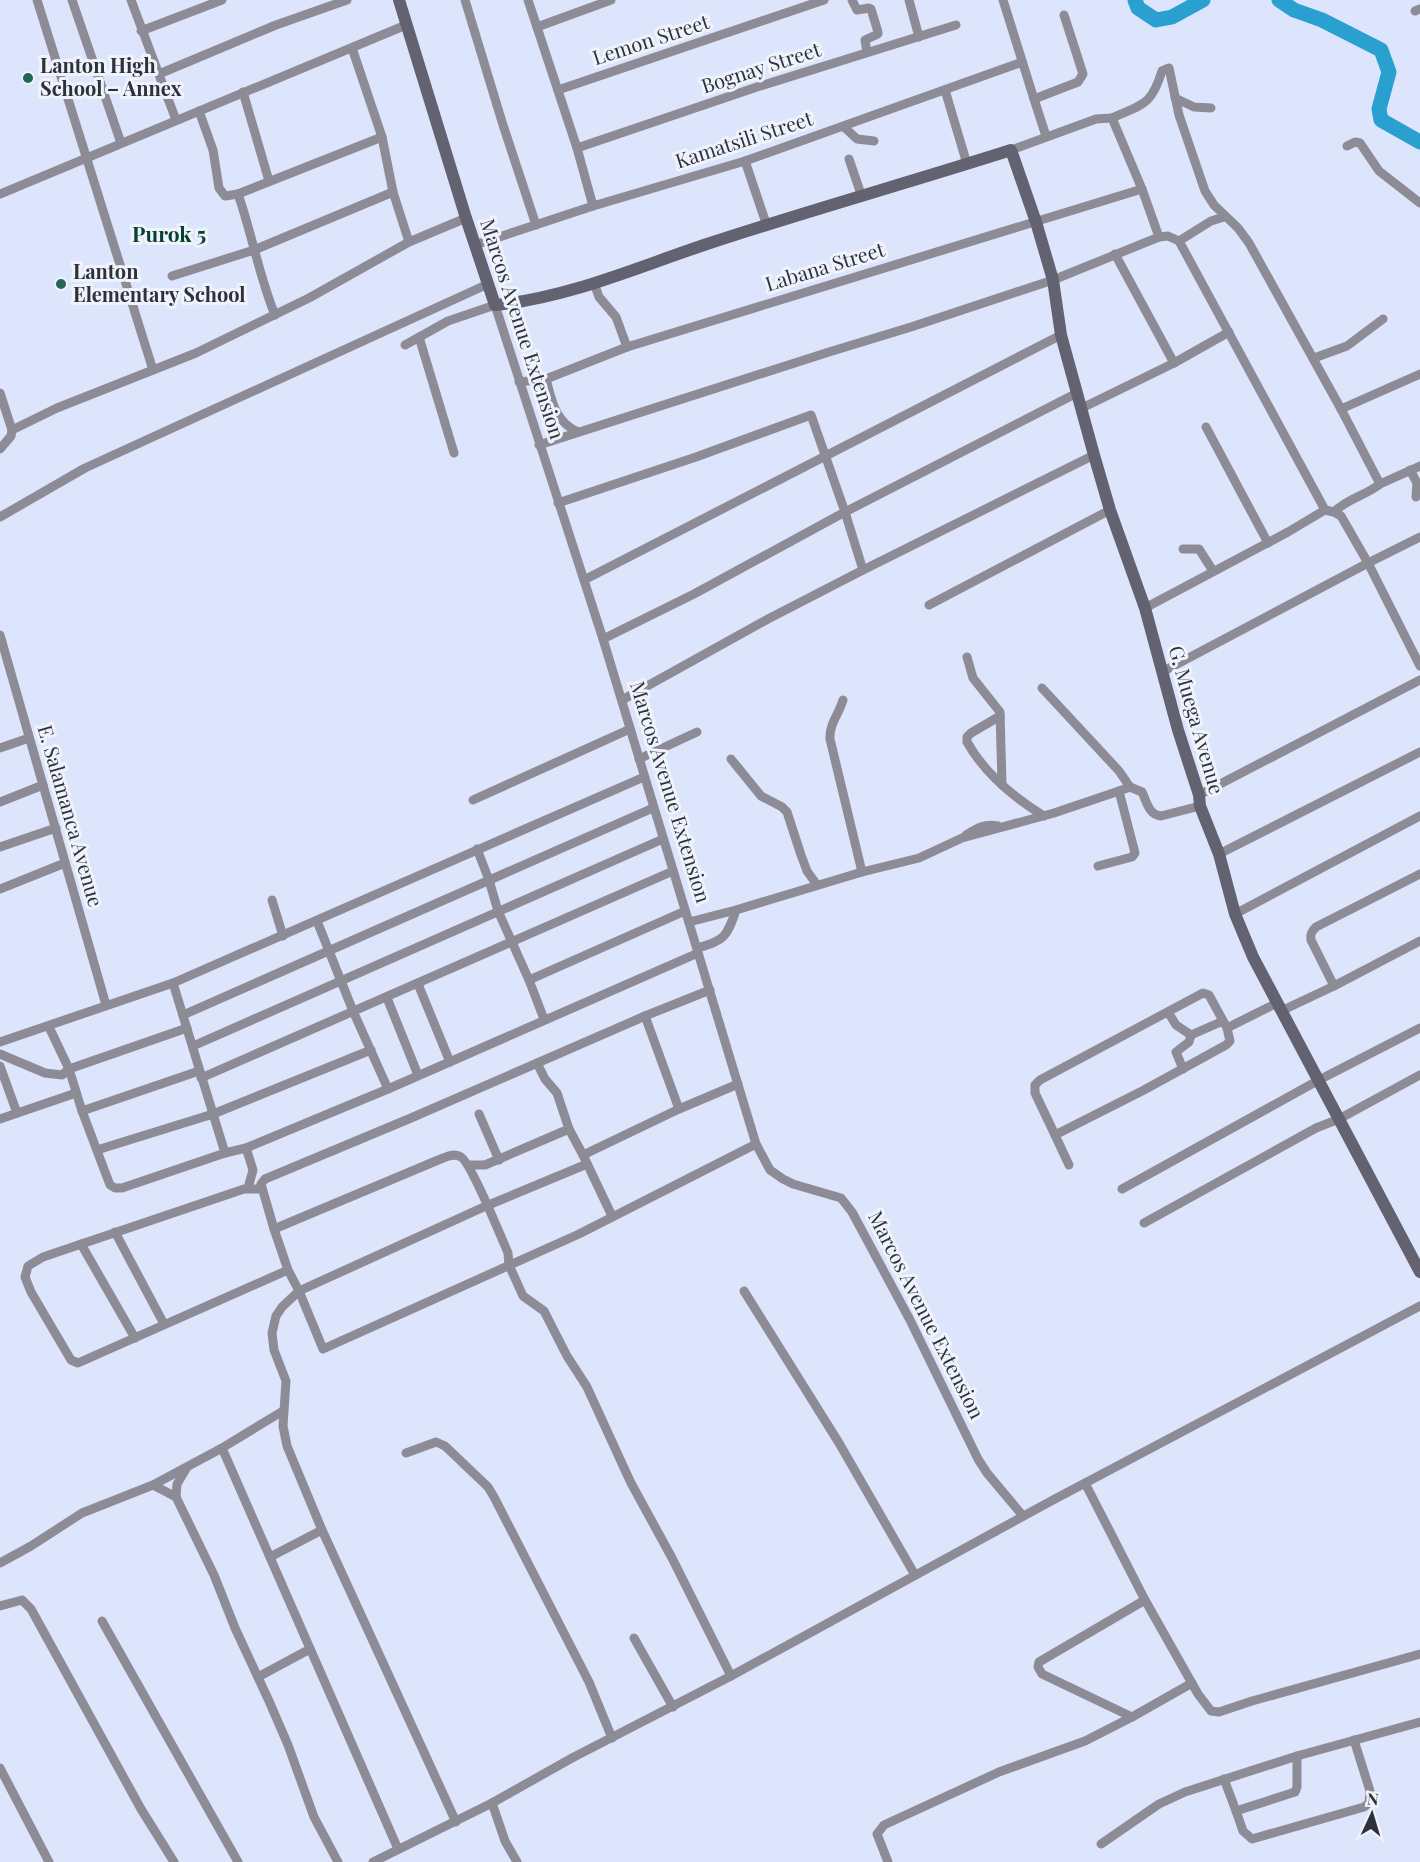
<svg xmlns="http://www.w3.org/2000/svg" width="1420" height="1862" font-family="'Playfair Display',serif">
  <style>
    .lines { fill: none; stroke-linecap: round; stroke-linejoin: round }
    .river { stroke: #2aa0d0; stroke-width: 15 }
    .street { stroke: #8d8c96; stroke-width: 9 }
    .secondary { stroke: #636270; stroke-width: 12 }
    .poi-dot { fill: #246553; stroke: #eff3fc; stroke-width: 2 }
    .labels { text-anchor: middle; stroke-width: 6; stroke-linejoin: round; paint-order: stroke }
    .street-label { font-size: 20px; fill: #2e313a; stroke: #eff3fc }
    .poi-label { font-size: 20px; font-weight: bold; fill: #2e313a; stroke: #eff3fc; text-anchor: start }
    .neighbourhood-label { font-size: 21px; font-weight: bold; fill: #073f31; stroke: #eff3fc }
  </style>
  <rect width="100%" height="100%" fill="#dde5fc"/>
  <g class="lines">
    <g class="river">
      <polyline points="1135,0 1138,8 1156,20 1172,17 1203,0"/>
      <polyline points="1279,0 1294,10 1322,20 1381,50 1389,72 1379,109 1381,120 1420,142"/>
    </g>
    <g class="street">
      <polyline points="37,0 153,370"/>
      <polyline points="72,0 121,143"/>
      <polyline points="131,0 176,120"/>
      <polyline points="465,0 503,125 536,225"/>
      <polyline points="528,0 577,148 593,206"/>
      <polyline points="852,0 857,10 869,8 871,9 878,32 878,34 865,40 867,52"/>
      <polyline points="909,0 919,37"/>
      <polyline points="1003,0 1034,99"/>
      <polyline points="1415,11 1420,9"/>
      <polyline points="537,27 611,0"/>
      <polyline points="141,31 222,0"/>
      <polyline points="352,48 382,137 393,192"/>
      <polyline points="159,74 276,25 347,0"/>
      <polyline points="558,90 824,0"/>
      <polyline points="945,90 967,164"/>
      <polyline points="243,92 269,181"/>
      <polyline points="1175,98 1194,107 1211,108"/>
      <polyline points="199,111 213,150 219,188 225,196 238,194"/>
      <path d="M1112,118C1143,104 1151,106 1162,71L1169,68L1179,115L1205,191L1214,205L1238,228L1249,243L1341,409L1420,374"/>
      <polyline points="844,127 857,139 874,141"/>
      <polyline points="1046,136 1034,99 1078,82 1083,74 1064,15"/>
      <polyline points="1347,146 1355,142 1360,143 1379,171 1420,203"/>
      <polyline points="577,148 757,87 956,25"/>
      <polyline points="1011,150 1096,119 1112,118 1142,189 1159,237 1168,236 1179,241 1325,510"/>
      <polyline points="849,159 862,197"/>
      <polyline points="745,161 767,226"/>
      <polyline points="0,194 406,25"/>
      <polyline points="1179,241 1211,221 1224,217"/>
      <polyline points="475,245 593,206 745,161 1022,62"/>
      <polyline points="1115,254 1174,363"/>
      <polyline points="172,276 254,250 393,192 409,242"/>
      <polyline points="594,283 599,297 616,317 627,347"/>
      <path d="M275,315C259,276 252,234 238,194L382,137"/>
      <polyline points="419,337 454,453"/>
      <polyline points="405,345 448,321 495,305 603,639 746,1111 756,1144 770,1170 783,1179 793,1184 841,1198 852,1212 910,1320 978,1459 987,1473 1023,1516"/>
      <polyline points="1314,358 1347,346 1383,319"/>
      <path d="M546,379C552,401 555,422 578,432"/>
      <polyline points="519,382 546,379 627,347 1142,189"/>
      <polyline points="0,393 12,430"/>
      <polyline points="1082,408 1174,363 1229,332"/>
      <polyline points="1206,427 1268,543"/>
      <polyline points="551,441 552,405"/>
      <polyline points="539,445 829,352 911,327 1053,280 1159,237"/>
      <polyline points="0,449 11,436 12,430 57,408 196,353 309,298 409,242 466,218"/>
      <polyline points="1410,470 1417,483 1416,497"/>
      <polyline points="1380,484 1420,466"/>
      <polyline points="558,503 696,457 811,415 845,512 863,570"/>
      <path d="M1334,512C1348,498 1365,496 1380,484L1341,409"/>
      <polyline points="0,517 85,468 488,284"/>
      <polyline points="1420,537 1368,563 1420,666"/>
      <polyline points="1183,549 1199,549 1213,571"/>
      <polyline points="584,580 1061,335"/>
      <polyline points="929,605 1110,510"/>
      <polyline points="1145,608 1288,532 1325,510 1334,512 1341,516 1368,563 1162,672"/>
      <polyline points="0,635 106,1005"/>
      <polyline points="603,639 694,594 845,512 1077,393"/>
      <polyline points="967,657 973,678 1000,712 1002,785"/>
      <polyline points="1042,688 1119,771 1130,787"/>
      <polyline points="622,700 768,619 863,570 1094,455"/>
      <path d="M843,700C839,714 829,724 830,739L862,872"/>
      <path d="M1000,716L971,733L967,737V742C985,774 1013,797 1044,816"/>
      <polyline points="0,748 29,738"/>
      <polyline points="639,759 697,732"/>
      <polyline points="731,759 761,796 782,807 787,812 801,855 807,871 817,885"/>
      <polyline points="1199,795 1420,680"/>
      <polyline points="473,800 630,729"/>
      <polyline points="0,802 43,785"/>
      <path d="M966,835C977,828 985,823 998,826"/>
      <polyline points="0,847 56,828"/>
      <polyline points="477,849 489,880 498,911 529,980 544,1019"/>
      <polyline points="1219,854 1420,752"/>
      <path d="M1098,866L1132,857L1135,853L1119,791L1130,787L1142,792C1147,802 1148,814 1161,816L1200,806"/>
      <polyline points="0,889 65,863"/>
      <polyline points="272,900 283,936"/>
      <polyline points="1235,914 1420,816"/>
      <polyline points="317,921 353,1011 388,1089"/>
      <polyline points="689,922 736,910 862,872 919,858 962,838 1054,813 1119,791"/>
      <path d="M697,948C724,941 727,937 736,910"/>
      <polyline points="529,980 685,911"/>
      <polyline points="173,983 225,1153"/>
      <polyline points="418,984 450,1062"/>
      <path d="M1334,986L1311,940C1310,934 1312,931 1316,927L1420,874"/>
      <polyline points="710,990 645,1016 411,1118 265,1179 261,1184 274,1229 288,1270 299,1291 323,1349 579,1234 756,1144"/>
      <polyline points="387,998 418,1075"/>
      <polyline points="1281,1011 1334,986 1420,941"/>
      <polyline points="1168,1012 1176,1025 1191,1035 1189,1042 1176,1052 1183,1069"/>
      <polyline points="183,1015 653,808"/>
      <polyline points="645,1016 679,1109"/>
      <polyline points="49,1027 69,1069 82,1111 110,1185 115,1188 122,1188 225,1153 246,1148 388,1089 698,953"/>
      <polyline points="1227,1028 1209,995 1203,993 1040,1080 1035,1085 1035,1093 1055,1135 1144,1090 1226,1045 1230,1041 1227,1028 1277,1003"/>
      <polyline points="1191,1035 1223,1021"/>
      <polyline points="0,1042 173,983 644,777"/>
      <polyline points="193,1046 663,839"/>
      <polyline points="0,1054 45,1073 62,1075 69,1069 187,1028"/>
      <polyline points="537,1063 545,1079 557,1093 569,1129"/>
      <polyline points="0,1066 17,1113"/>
      <polyline points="201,1078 673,871"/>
      <polyline points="82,1111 199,1071"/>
      <polyline points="479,1114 499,1160"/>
      <polyline points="0,1119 76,1093"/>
      <polyline points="1055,1135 1069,1165"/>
      <polyline points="246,1148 253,1170 248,1188"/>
      <polyline points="97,1150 213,1114 371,1050"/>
      <polyline points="469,1165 485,1165 569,1129 583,1155"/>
      <polyline points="262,1189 244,1189 43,1257 28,1266 25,1277 31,1292 71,1360 78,1363 288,1270"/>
      <polyline points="1122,1189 1319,1080 1420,1028"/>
      <polyline points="612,1216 583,1155 679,1109 738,1084"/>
      <polyline points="1144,1223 1316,1128 1339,1119 1420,1075"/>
      <path d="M274,1229L443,1158C448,1156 455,1153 461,1157C471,1163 501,1237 508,1253L509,1265L523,1296L544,1311L567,1356L587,1387L631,1483L672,1558L731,1676"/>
      <polyline points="115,1232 164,1324"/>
      <polyline points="81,1244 135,1338"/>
      <polyline points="744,1291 839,1443 915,1575"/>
      <polyline points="222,1448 398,1849"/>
      <polyline points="406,1453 436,1442 445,1446 488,1487 494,1497 589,1682 612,1738"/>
      <polyline points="1085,1483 1145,1600 1198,1694 1211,1711 1219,1712 1252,1701 1420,1654"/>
      <polyline points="153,1485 176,1497 214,1575 235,1628 269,1701 288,1745 314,1817 338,1862"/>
      <polyline points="176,1497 177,1484 186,1469"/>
      <polyline points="270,1557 322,1530"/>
      <polyline points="0,1563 31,1546 82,1513 153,1485 222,1448 283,1411"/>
      <polyline points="0,1606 22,1600 31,1609 141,1809 174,1862"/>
      <polyline points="102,1621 238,1862"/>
      <polyline points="634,1638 673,1707"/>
      <polyline points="258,1677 310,1649"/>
      <polyline points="1132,1717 1042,1674 1038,1667 1039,1662 1145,1600"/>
      <polyline points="0,1768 49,1862"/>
      <polyline points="1224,1779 1236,1811 1295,1792 1297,1787 1297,1756"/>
      <polyline points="492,1803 505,1841 517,1862"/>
      <polyline points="1236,1811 1243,1831 1252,1839 1364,1807 1369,1803 1370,1791 1354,1740"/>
      <polyline points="456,1822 322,1530 287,1446 283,1426 286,1381 274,1350 272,1333 276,1316 282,1307 299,1291 486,1206 587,1164"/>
      <polyline points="1101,1844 1159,1804 1185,1792 1297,1756 1420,1722"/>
      <polyline points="373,1862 492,1803 572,1758 731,1676 1053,1500 1420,1306"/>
      <polyline points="888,1862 877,1834 884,1825 999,1772 1085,1741 1132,1717 1192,1683"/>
    </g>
    <path class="secondary" d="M399,0L466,218L495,305C569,298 640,266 710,243C810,210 911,182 1011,150L1036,222L1053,280L1061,335L1094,455L1110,510L1145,608L1178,730L1199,795L1200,806L1219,854L1235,914L1253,957L1420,1272"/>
  </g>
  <g class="poi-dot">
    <circle cx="28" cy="78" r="6"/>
    <circle cx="61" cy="284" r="6"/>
  </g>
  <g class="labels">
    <g class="street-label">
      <text transform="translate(651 40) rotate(-18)" y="7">Lemon Street</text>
      <text transform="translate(761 68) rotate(-18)" y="7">Bognay Street</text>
      <text transform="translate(744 140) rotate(-18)" y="7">Kamatsili Street</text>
      <text transform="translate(825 267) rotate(-17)" y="7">Labana Street</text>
      <text transform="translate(522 329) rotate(72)" y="7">Marcos Avenue Extension</text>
      <text transform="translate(1196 720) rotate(74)" y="7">G. Muega Avenue</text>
      <text transform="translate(670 792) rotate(73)" y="7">Marcos Avenue Extension</text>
      <text transform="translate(70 816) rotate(74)" y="7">E. Salamanca Avenue</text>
      <text transform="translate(926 1315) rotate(63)" y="7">Marcos Avenue Extension</text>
    </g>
    <g class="poi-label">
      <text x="40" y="73">Lanton High<tspan x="40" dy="23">School – Annex</tspan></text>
      <text x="73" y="279">Lanton<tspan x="73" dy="23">Elementary School</tspan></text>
    </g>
    <g class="neighbourhood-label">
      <text x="169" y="242">Purok 5</text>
    </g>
  </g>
  <g transform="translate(1372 1814) rotate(4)" stroke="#eff3fc" stroke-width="4.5" paint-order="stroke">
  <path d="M0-4.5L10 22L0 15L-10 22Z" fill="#2e313a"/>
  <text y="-9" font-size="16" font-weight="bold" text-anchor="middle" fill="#2e313a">N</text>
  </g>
</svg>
